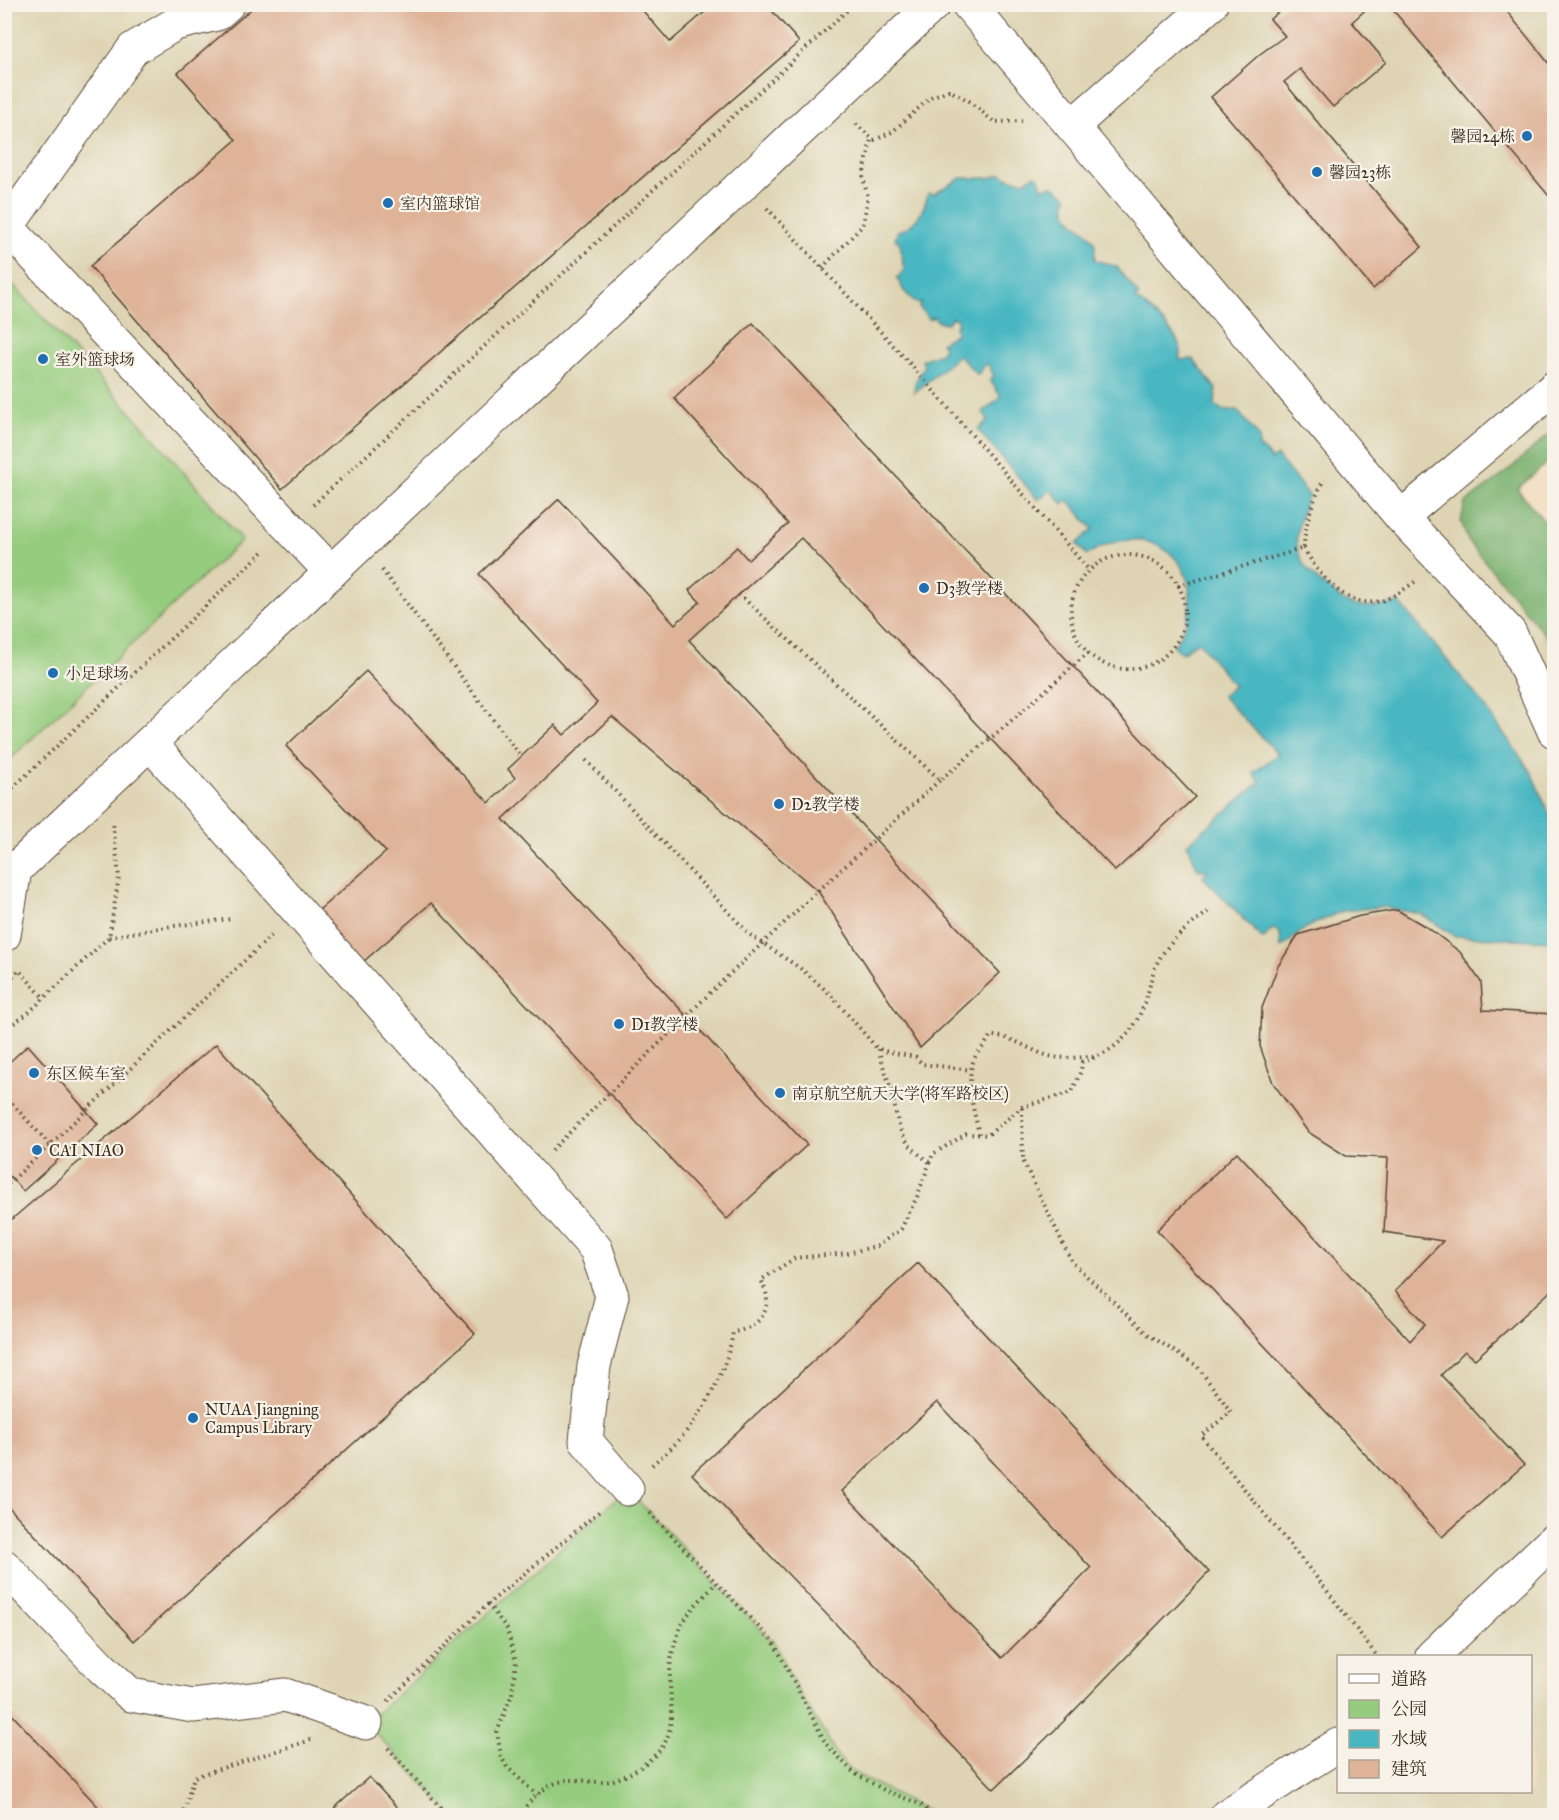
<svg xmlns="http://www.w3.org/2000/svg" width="1559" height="1820" font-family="'IM FELL Great Primer','Noto Serif SC',serif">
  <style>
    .built { fill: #ded4b4; fill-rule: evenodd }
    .green { fill: #95cc7e; stroke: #687b4e; stroke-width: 1.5 }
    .forest { fill: #78b06d; stroke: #5a6d46; stroke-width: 1.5 }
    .water { fill: #48b7c2; stroke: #427070; stroke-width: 1.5 }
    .building { fill: #deb398; fill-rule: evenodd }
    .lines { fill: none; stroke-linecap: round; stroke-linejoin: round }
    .minor-casing { stroke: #564536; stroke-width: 35 }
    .path { stroke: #564536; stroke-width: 4; stroke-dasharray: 1.5 4.5; stroke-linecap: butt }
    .minor { stroke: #fff; stroke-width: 33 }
    .path-bridge { stroke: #564536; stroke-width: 4; stroke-dasharray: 1.5 4.5; stroke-linecap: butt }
    .poi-dot { fill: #1f6fb2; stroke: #f7f3e8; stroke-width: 2 }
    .labels { text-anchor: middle; stroke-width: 4.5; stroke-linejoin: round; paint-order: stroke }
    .poi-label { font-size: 16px; fill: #3b2a1e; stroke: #f7f3e8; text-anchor: start }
  </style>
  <rect width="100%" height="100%" fill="#f7f3e8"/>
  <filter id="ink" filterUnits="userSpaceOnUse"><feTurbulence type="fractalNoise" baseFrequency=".0167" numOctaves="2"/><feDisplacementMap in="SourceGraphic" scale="12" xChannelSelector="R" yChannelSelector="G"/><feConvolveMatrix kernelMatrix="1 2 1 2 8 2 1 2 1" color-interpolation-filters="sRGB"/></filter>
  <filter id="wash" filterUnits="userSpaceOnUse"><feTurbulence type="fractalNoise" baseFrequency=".008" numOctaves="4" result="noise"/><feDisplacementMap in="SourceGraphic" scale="24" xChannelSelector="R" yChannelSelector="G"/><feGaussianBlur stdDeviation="1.35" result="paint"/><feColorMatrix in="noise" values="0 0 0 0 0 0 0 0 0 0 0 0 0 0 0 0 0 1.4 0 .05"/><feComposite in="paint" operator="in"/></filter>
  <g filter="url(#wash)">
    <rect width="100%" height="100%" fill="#f0dcbc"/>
    <path class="built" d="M5,5H1554V458L1519,489L1554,530V1815L5,1816ZM1338,1656H1530V1792H1338Z"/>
    <g class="green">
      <polygon points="5,276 157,441 242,540 5,764"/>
      <polygon points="627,1489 774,1643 797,1689 839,1758 854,1773 935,1815 452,1815 366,1723"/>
    </g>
    <polygon class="forest" points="1554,430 1554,457 1517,489 1554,533 1554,646 1468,541 1461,521 1465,503 1504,474"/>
    <path class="water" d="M1002,174L1011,179L1025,181L1035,175L1039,178L1042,188L1053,186L1067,196C1058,224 1092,227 1095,245C1095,249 1094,255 1095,260L1117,267L1139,295L1135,298C1148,308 1178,333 1181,350C1181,353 1180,356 1179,360L1193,359L1216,389L1215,406L1224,411L1237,410L1259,437V448L1265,451L1271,460L1277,456L1309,495C1303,507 1295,532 1297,545C1300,567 1316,580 1333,592C1337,596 1343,601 1348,603C1364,609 1383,607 1399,602L1481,701L1531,772L1554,825V941L1455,936L1421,914L1382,907L1342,911L1307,927L1281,948L1280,934L1275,929L1271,930L1263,939L1203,877L1208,870H1199C1193,862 1193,852 1187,844L1260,782L1253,773L1278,754L1222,696L1234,686L1198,641L1182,653L1174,646C1179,637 1186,626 1188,616C1202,551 1138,519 1087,555L1077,544L1093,529L1068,500L1063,504L1051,490L1038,500L978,430L988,420L983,412L1001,397L990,380L994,376L987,363L977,375L959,355L914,393L915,383L924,367L922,360L941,353L944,347L941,343L957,333L955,327L958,324L956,318H951L948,323L938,322L934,317L929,319L919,307L921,303H916L904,291L897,278L904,270L900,243L895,239L898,231C915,227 925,210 928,193L934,194L961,178H989Z"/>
    <g id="blocks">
      <g class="building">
        <polygon points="257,4 637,4 670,42 714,4 766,4 799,42 282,489 90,266 236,140 178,73"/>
        <polygon points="1288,4 1314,4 1318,9 1323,4 1372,4 1352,22 1386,62 1333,107 1300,69 1284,82 1422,247 1373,289 1211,97 1260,54 1285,36 1270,19"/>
        <polygon points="1388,4 1501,4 1554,70 1554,202"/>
        <polygon points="753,323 1195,797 1115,871 801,538 689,640 1000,973 920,1048 818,891 612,717 503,819 807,1145 727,1219 431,903 356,968 311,917 386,852 286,746 366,671 489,803 515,778 508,769 555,725 564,735 597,703 479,574 559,499 675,624 700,602 689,590 737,547 748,560 788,524 674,398"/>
        <polygon points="1397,910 1428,928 1460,952 1481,982 1483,1010 1554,1014 1554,1198 1552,1290 1475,1359 1465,1351 1441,1375 1524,1465 1442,1537 1157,1230 1237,1152 1410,1341 1425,1324 1395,1291 1443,1241 1384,1232 1388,1158 1346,1156 1308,1132 1273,1083 1260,1046 1262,1008 1278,966 1298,935 1360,916"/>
        <polygon points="216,1044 475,1334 134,1641 4,1502 4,1226"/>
        <polygon points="28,1045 98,1124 23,1191 4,1170 4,1067"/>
        <path d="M918,1263L1209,1572L1063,1722L994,1789L692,1474ZM937,1402L1091,1568L1002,1658L842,1491Z"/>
        <polygon points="4,1706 105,1814 103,1815 4,1815"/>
        <polygon points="369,1777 404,1815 327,1815"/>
      </g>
    </g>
  </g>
  <g filter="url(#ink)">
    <use href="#blocks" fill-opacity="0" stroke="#564536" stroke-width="1.5"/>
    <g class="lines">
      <g class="minor-casing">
        <g id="minor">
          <polyline points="228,4 217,14 175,24 133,49 7,227 331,572"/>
          <polyline points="968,4 1072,126 1401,517 1510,633 1554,731"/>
          <polyline points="1072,126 1211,4"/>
          <polyline points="1401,517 1554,388"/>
          <polyline points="150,743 596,1249 612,1296 594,1366 586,1441 627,1489"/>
          <polyline points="4,880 934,4"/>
          <polyline points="4,935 15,870"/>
          <polyline points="4,1566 102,1668 131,1695 193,1706 285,1695 366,1723"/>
          <polyline points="1432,1656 1554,1540"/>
          <polyline points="1226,1816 1338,1745"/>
        </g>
      </g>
      <g class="path">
        <polyline points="856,124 874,140 892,132 931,97 949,90 969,101 994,122 1022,121"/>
        <polyline points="767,208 912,366 1089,570"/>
        <polyline points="822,268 863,225 868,197 863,178 871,139"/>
        <polyline points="313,505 854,4"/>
        <path d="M1304,548C1318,575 1348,612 1384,600C1395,596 1406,588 1416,581"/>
        <circle cx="1128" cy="612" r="57"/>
        <polyline points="382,570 521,757"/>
        <path d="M1178,586L1304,548C1304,523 1313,502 1324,479"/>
        <polyline points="739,594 940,780 1003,728 1088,653"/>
        <polyline points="586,760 750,935 800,968 829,993 876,1047 884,1051 916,1057 922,1064 971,1070"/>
        <polyline points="4,796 266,549"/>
        <polyline points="109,937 165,927 231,919"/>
        <polyline points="4,985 19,970 44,998"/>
        <polyline points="4,1030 27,1014 109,937 119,877 113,823"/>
        <path d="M879,1049C881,1063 886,1073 890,1086C900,1124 894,1137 929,1162"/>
        <polyline points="1022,1108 1023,1161 1072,1262 1146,1333 1197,1366 1231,1412 1201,1436 1321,1583 1377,1656"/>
        <path d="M979,1134C974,1110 965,1083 974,1059C978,1051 986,1045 990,1036C1014,1035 1031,1053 1054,1057C1067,1059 1081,1057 1093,1057"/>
        <polyline points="552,1150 714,989 818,891 940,780"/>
        <polyline points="4,1188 274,933"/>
        <path d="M652,1465C661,1457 671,1449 679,1440C705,1411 727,1370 733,1332C761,1328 776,1307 761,1280L795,1258L848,1253L877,1246L901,1229L917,1197L933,1154L966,1134L988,1135L1022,1107L1072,1092L1081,1071L1082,1062C1118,1051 1136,1031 1147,996C1150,986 1152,974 1156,965C1168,941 1188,927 1208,912"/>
        <polyline points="650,1513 774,1643 826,1744 854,1773 886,1791 920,1804 935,1816"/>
        <polyline points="488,1604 507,1629 516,1662 512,1694 497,1732 501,1756 507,1767 537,1795"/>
        <polyline points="388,1701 488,1604 601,1510"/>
        <polyline points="388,1748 448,1816"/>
        <polyline points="182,1816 194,1777 311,1740"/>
        <path d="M519,1816C530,1798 548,1782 569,1780C583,1779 596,1784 610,1781C628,1777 644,1766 657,1753C681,1730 666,1690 671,1661C674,1641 681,1622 694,1607C700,1599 711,1591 714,1584"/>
      </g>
      <use href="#minor" class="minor"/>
      <polyline class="path-bridge" points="4,1095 53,1148"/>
    </g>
  </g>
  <g class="poi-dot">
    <circle cx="1527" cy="136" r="6"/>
    <circle cx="1317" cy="172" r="6"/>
    <circle cx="388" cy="203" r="6"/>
    <circle cx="43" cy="359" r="6"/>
    <circle cx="924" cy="588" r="6"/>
    <circle cx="53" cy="673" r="6"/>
    <circle cx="779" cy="804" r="6"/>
    <circle cx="619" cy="1024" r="6"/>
    <circle cx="34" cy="1073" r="6"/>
    <circle cx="780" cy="1093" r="6"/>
    <circle cx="37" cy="1150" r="6"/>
    <circle cx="193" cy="1418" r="6"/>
  </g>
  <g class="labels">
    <g class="poi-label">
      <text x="1515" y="142" text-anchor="end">馨园24栋</text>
      <text x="1329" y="178">馨园23栋</text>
      <text x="400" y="209">室内篮球馆</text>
      <text x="55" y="365">室外篮球场</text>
      <text x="936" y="594">D3教学楼</text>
      <text x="65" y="679">小足球场</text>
      <text x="791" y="810">D2教学楼</text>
      <text x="631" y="1030">D1教学楼</text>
      <text x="46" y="1079">东区候车室</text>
      <text x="792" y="1099">南京航空航天大学(将军路校区)</text>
      <text x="49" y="1156">CAI NIAO</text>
      <text x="205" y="1415">NUAA Jiangning<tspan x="205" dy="18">Campus Library</tspan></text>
    </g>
  </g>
  <rect width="1559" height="1820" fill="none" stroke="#f7f3e8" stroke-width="24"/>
  <rect x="1337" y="1655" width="195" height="138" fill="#f7f3e8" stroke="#aca397" stroke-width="1.5"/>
  <rect x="1349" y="1674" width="30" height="9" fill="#ffffff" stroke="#aca397" stroke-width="1.5"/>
  <text x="1391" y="1685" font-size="18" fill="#3b2a1e">道路</text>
  <rect x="1349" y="1700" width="30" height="18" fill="#95cc7e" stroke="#aca397" stroke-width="1.5"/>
  <text x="1391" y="1715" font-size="18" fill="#3b2a1e">公园</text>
  <rect x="1349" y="1730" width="30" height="18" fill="#48b7c2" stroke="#aca397" stroke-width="1.5"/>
  <text x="1391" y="1745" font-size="18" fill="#3b2a1e">水域</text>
  <rect x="1349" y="1760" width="30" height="18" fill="#deb398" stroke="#aca397" stroke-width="1.5"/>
  <text x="1391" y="1775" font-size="18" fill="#3b2a1e">建筑</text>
</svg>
